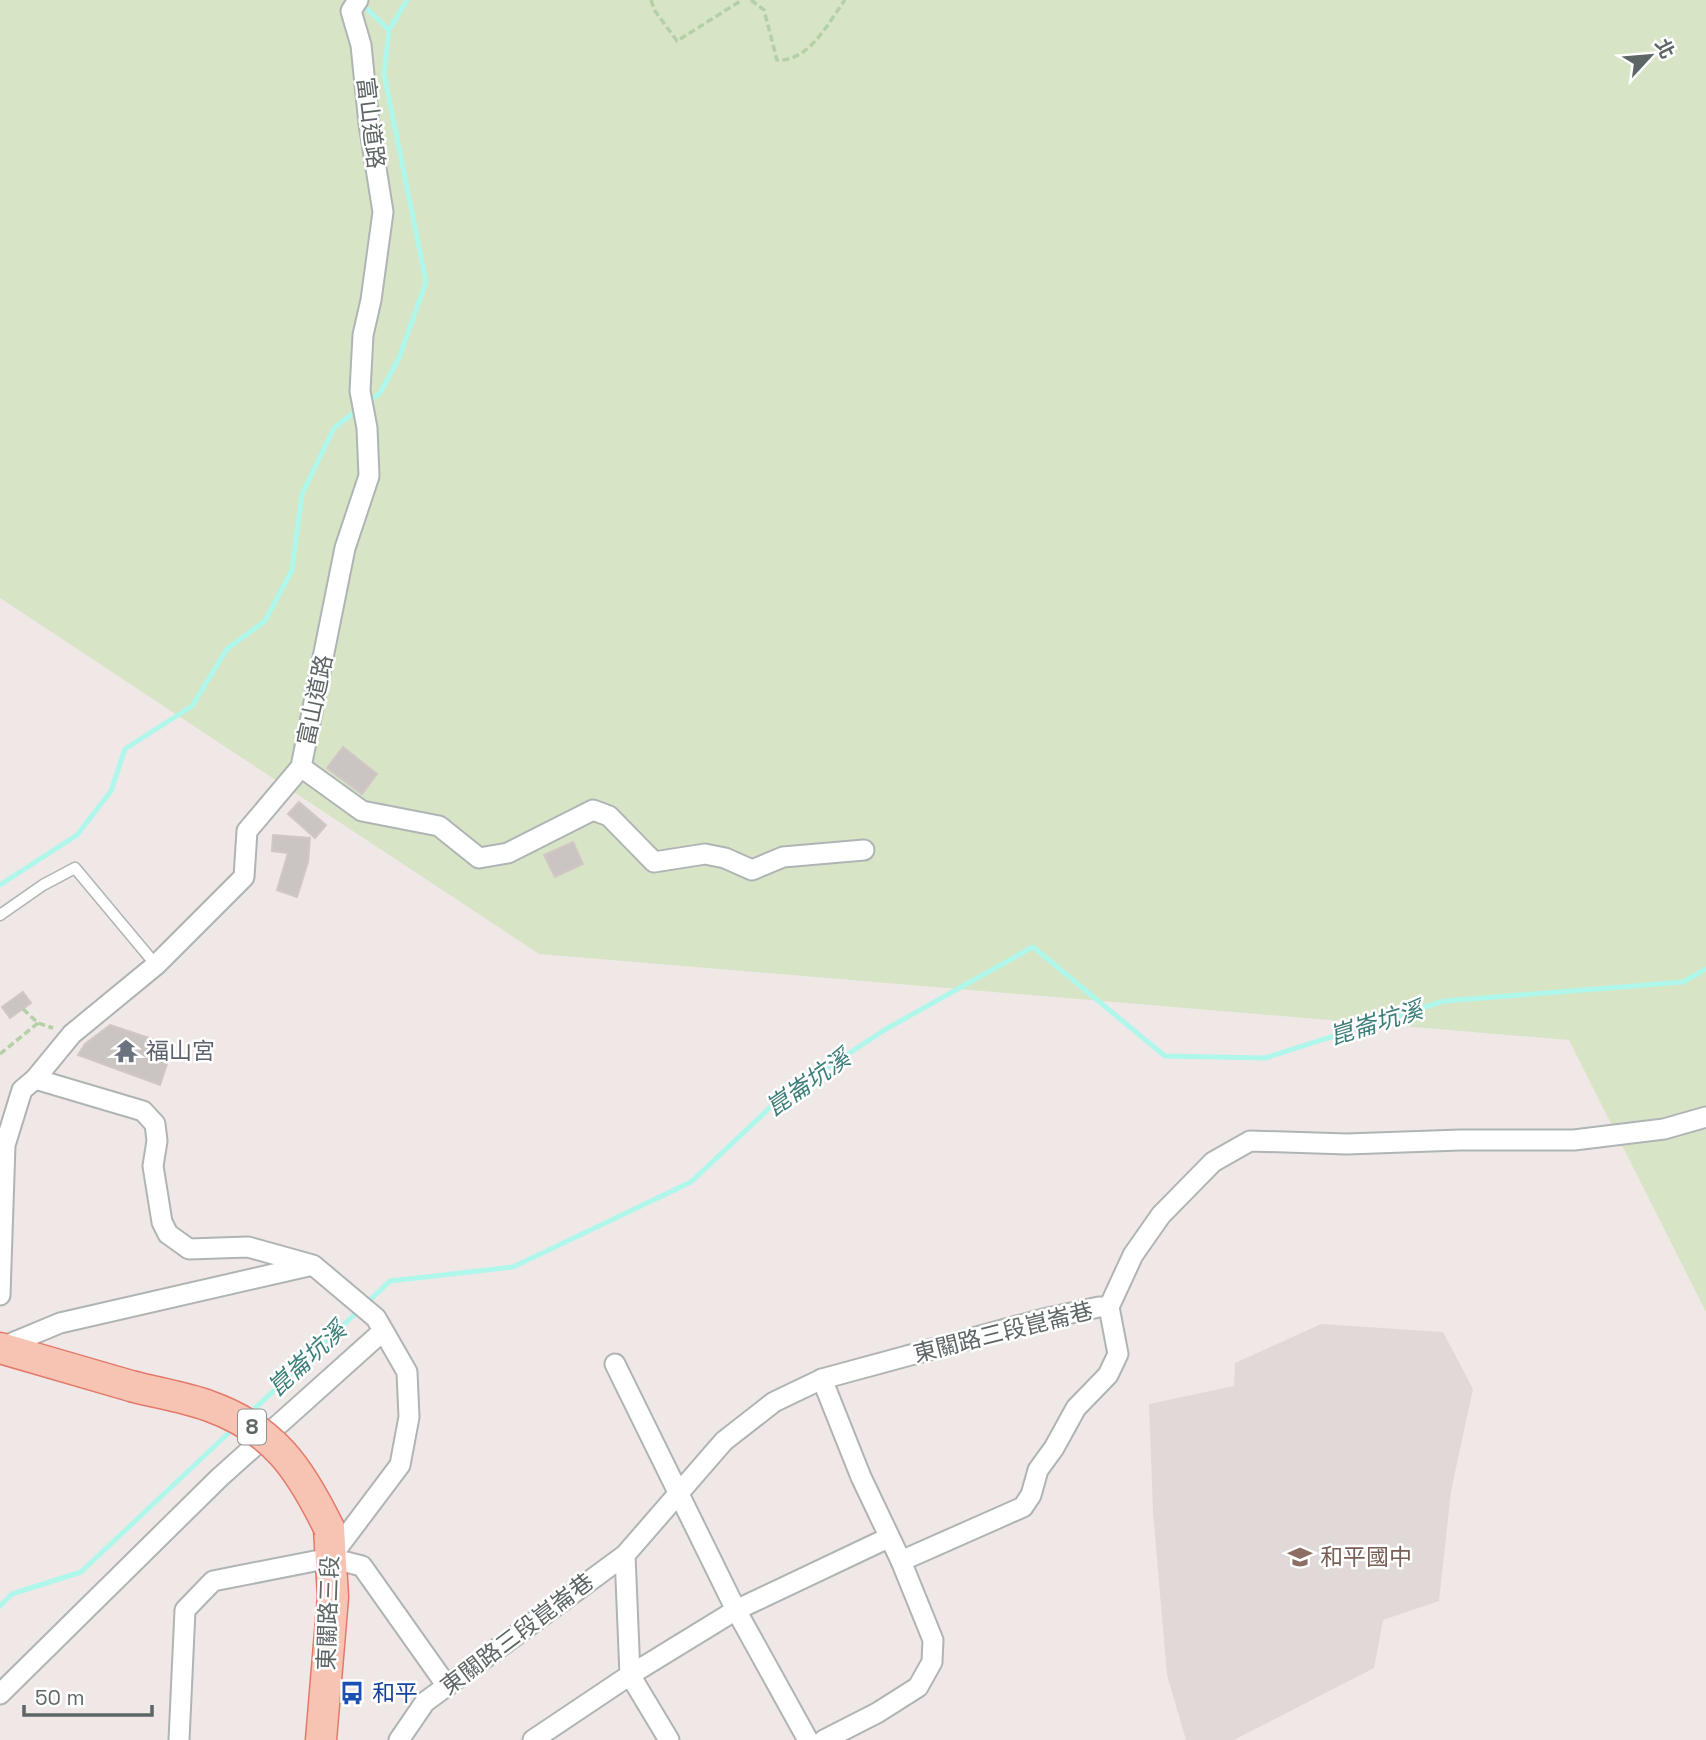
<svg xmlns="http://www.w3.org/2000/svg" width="1706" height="1740" font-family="'Space Grotesk','Noto Sans TC',sans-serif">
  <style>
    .education { fill: #e1d9d8 }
    .green { fill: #d8e4c6 }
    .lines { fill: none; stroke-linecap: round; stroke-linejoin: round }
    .stream { stroke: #aff7eb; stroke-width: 5 }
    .building { fill: #cac4c3; stroke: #d3c7c5; stroke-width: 2 }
    .lane-casing { stroke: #afb4b5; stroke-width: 13 }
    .street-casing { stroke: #afb4b5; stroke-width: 23 }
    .primary-casing { stroke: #e4796a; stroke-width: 33 }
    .path { stroke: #b4d0a7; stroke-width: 3.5; stroke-dasharray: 7 3.5; stroke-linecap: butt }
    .lane { stroke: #fff; stroke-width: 10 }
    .street { stroke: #fff; stroke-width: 19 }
    .primary { stroke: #f7c3b3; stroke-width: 30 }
    .primary-bridge-casing { stroke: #e4796a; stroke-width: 33; stroke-linecap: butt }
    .primary-bridge { stroke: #f7c3b3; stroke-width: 30 }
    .labels { text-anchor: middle; stroke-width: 5; stroke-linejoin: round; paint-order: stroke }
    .shield { fill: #fff; stroke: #8e9393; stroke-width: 2 }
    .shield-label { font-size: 21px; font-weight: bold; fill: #5e6565 }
    .street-label { font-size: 23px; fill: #5e6565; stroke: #fff }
    .worship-label { font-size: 23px; fill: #5b616d; stroke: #fff; text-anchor: start }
    .education-label { font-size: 23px; fill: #785e54; stroke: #fff; text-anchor: start }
    .transit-label { font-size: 23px; fill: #164399; stroke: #fff; text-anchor: start }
    .water-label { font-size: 24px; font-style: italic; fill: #3c7e78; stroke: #fff }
  </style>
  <rect width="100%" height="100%" fill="#efe8e7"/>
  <polygon class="education" points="1321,1324 1443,1332 1473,1389 1451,1491 1439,1601 1383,1620 1374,1668 1234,1740 1186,1740 1167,1675 1153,1512 1149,1404 1234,1386 1235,1363"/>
  <polygon class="green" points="0,0 1706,0 1706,1312 1569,1040 539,954 0,598"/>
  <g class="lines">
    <g class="stream">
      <polyline points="360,2 389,30"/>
      <polyline points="368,402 380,393 399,358 426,282 384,74 389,30 407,0"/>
      <polyline points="0,885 77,835 111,791 125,749 192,706 227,649 265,621 292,570 302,494 334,428 360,408"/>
      <polyline points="250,1413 390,1281 513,1267 691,1182 778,1100 886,1029 1033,947 1165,1056 1265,1058 1444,1001 1683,982 1706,969"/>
      <polyline points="0,1606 12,1594 81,1572 235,1427"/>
    </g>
  </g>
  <g class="building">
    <polygon points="343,747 377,774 362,794 327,768"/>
    <polygon points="299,802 326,825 315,838 288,814"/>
    <polygon points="273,835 310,838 308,862 297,897 277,890 288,853 272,851"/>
    <polygon points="573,842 583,864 555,877 544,855"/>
    <polygon points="23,992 31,1003 10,1018 2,1007"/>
    <polygon points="110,1025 173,1046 160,1085 78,1055 85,1044"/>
  </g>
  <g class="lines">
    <g class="lane-casing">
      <polyline id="lane" points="0,915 43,885 75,868 156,965"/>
    </g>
    <g class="street-casing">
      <g id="street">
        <polyline points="301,767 362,811 439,826 479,858 508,853 593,810 609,816 654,862 705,854 725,858 752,870 783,857 864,850"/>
        <polyline points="35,1079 143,1111 155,1124 157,1141 153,1166 162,1222 168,1234 189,1249 248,1247 309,1264"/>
        <polyline points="0,1295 5,1145 22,1090 35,1079 72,1034 156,965 244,877 247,831 301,767 345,548 369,476 367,428 360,391 363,335 371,300 383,212 369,124 361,45 351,11 358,0"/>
        <polyline points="1109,1307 1133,1255 1161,1215 1213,1162 1250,1141 1347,1144 1460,1140 1574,1140 1664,1129 1706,1117"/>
        <polyline points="0,1348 60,1323 313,1265 376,1318 407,1372 409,1417 400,1465 330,1558"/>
        <polyline points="615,1364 736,1610 808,1740"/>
        <polyline points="822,1379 861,1477 901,1561 933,1640 932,1662 918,1687 877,1713 824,1740"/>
        <polyline points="625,1555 630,1675 669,1740"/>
        <polyline points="901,1561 1023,1507 1031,1495 1038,1470 1054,1448 1076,1408 1108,1375 1118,1354 1109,1307"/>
        <polyline points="0,1694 219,1478 383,1331"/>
        <polyline points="179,1740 185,1610 213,1581 330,1558 362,1566 447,1686"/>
        <polyline points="399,1740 425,1702 625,1555 724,1441 774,1402 822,1379 1043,1319 1099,1307 1109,1307"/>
        <polyline points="533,1740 630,1675 736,1610 888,1538"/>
      </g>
    </g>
    <g class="primary-casing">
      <g id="primary">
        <polyline points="0,1348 131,1386"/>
        <polyline points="321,1740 333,1597 329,1528"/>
      </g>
    </g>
    <g class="path">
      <polyline points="651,0 655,11 677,41 742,0"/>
      <path d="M751,0L764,10L777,60C809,62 828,23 845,0"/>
      <polyline points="23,1009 38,1023 53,1028"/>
      <polyline points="0,1054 38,1023"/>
    </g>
    <use href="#lane" class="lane"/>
    <use href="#street" class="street"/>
    <use href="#primary" class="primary"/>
    <g class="primary-bridge-casing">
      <path id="primary-bridge" d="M131,1386C157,1393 184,1397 209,1406C274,1429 300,1469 329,1528"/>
    </g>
    <use href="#primary-bridge" class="primary-bridge"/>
  </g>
  <defs>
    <g id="temple-bare" transform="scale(1.89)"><path d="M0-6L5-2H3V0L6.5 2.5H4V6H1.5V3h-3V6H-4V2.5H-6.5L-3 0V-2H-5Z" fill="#6b7280" stroke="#fff" stroke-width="2.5" paint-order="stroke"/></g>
    <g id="school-bare" transform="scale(1.89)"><path d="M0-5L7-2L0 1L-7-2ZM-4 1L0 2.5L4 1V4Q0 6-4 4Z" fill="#8d6e63" stroke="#fff" stroke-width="2.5" paint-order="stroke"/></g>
    <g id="bus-bare" transform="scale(1.89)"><path d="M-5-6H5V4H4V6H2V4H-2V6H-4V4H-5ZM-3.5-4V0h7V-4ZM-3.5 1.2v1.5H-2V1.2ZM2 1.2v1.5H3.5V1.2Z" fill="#1a4fb4" stroke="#fff" stroke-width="2.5" paint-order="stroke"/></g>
  </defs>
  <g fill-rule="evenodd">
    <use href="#temple-bare" x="126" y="1051"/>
    <use href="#school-bare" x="1300" y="1557"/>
    <use href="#bus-bare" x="352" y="1693"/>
  </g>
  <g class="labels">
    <rect class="shield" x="238" y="1409.5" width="28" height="35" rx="5"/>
    <g class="shield-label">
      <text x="252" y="1434">8</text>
    </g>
    <g class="street-label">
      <text transform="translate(371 123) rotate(83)" y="8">富山道路</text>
      <text transform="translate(315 700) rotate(-78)" y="8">富山道路</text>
      <text transform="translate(1003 1332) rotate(-14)" y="8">東關路三段崑崙巷</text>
      <text transform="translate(328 1613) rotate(-88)" y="8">東關路三段</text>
      <text transform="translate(517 1634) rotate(-37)" y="8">東關路三段崑崙巷</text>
    </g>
    <g class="worship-label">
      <text x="146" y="1059">福山宮</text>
    </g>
    <g class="education-label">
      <text x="1320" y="1565">和平國中</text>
    </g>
    <g class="transit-label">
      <text x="372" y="1701">和平</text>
    </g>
    <g class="water-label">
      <text transform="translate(1376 1023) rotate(-17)" y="8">崑崙坑溪</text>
      <text transform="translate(808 1083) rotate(-35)" y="8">崑崙坑溪</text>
      <text transform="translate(307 1359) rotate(-43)" y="8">崑崙坑溪</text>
    </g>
  </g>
  <g transform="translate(1650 56) rotate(64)" stroke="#ffffff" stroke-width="5" paint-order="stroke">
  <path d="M0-5L12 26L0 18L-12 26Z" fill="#5e6565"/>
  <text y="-10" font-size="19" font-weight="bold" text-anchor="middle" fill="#5e6565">北</text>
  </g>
  <path d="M24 1705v10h128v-10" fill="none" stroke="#5e6565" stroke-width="3.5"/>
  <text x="35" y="1705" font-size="21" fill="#5e6565" stroke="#ffffff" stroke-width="5" paint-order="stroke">50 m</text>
</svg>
